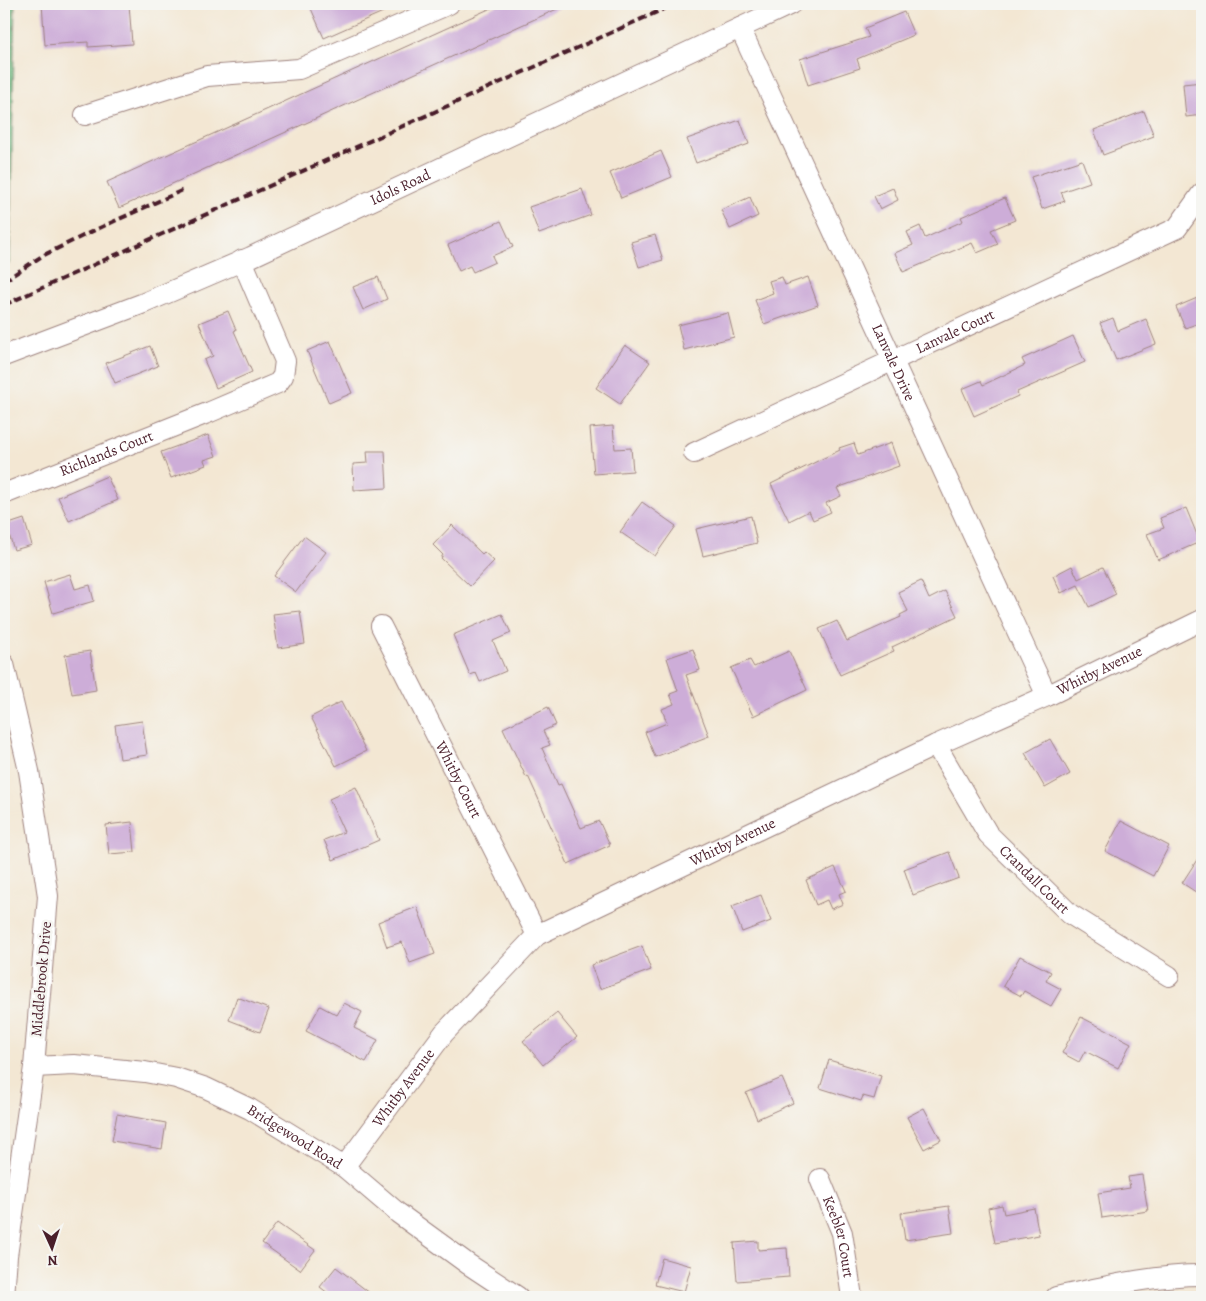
<svg xmlns="http://www.w3.org/2000/svg" width="1206" height="1301" font-family="Alegreya,serif">
  <style>
    .forest { fill: #6ab37a; stroke: #5a6952 }
    .building { fill: #cdadd8 }
    .lines { fill: none; stroke-linecap: round; stroke-linejoin: round }
    .minor-casing { stroke: #9e837f; stroke-width: 22 }
    .minor { stroke: #fff; stroke-width: 20 }
    .rail { stroke: #4a1f2b; stroke-width: 4; stroke-dasharray: 8 4; stroke-linecap: butt }
    .labels { text-anchor: middle; stroke-width: 5; stroke-linejoin: round; paint-order: stroke }
    .street-label { font-size: 15px; fill: #4a1f2b; stroke: #f6f6f2 }
  </style>
  <rect width="100%" height="100%" fill="#f6f6f2"/>
  <filter id="ink" filterUnits="userSpaceOnUse"><feTurbulence type="fractalNoise" baseFrequency=".02" numOctaves="2"/><feDisplacementMap in="SourceGraphic" scale="10" xChannelSelector="R" yChannelSelector="G"/><feConvolveMatrix kernelMatrix="1 2 1 2 8 2 1 2 1" color-interpolation-filters="sRGB"/></filter>
  <filter id="wash" filterUnits="userSpaceOnUse"><feTurbulence type="fractalNoise" baseFrequency=".0096" numOctaves="4" result="noise"/><feDisplacementMap in="SourceGraphic" scale="20" xChannelSelector="R" yChannelSelector="G"/><feGaussianBlur stdDeviation="1.12" result="paint"/><feColorMatrix in="noise" values="0 0 0 0 0 0 0 0 0 0 0 0 0 0 0 0 0 1.4 0 .05"/><feComposite in="paint" operator="in"/></filter>
  <g filter="url(#wash)">
    <rect width="100%" height="100%" fill="#f3e7d3"/>
    <polygon class="forest" points="4,4 15,4 10,263 4,266"/>
    <g id="blocks">
      <g class="building">
        <polygon points="42,4 129,4 132,44 88,47 88,42 45,45"/>
        <polygon points="309,4 401,4 324,38"/>
        <polygon points="500,4 568,4 119,208 107,182"/>
        <polygon points="904,12 914,35 857,59 860,68 808,85 800,59 869,37 865,28"/>
        <polygon points="1202,82 1202,115 1186,117 1183,84"/>
        <polygon points="1144,111 1154,136 1103,155 1094,130"/>
        <polygon points="740,120 749,144 696,163 687,139"/>
        <polygon points="661,151 672,177 621,198 610,173"/>
        <polygon points="1082,160 1090,182 1061,192 1065,201 1042,209 1031,177"/>
        <polygon points="893,188 898,200 880,209 874,196"/>
        <polygon points="582,189 591,215 539,234 529,207"/>
        <polygon points="750,197 758,216 730,229 721,210"/>
        <polygon points="1005,198 1015,220 991,230 998,244 977,253 972,243 903,272 895,253 913,245 907,232 920,226 925,238 963,221 961,217"/>
        <polygon points="501,221 513,247 492,256 495,262 473,272 470,266 459,271 448,245"/>
        <polygon points="655,235 663,260 639,267 631,242"/>
        <polygon points="378,277 387,299 363,310 353,287"/>
        <polygon points="782,277 785,285 808,277 818,305 764,324 755,300 773,293 769,281"/>
        <polygon points="1202,296 1202,322 1185,328 1176,307"/>
        <polygon points="228,311 236,330 234,331 252,372 216,388 204,360 213,356 199,323"/>
        <polygon points="728,313 734,337 684,350 678,325"/>
        <polygon points="1113,318 1118,331 1146,319 1156,344 1116,360 1100,323"/>
        <polygon points="1073,336 1085,362 1017,392 1018,396 974,416 962,389 981,381 983,385 1025,365 1022,359"/>
        <polygon points="330,341 352,393 329,403 307,351"/>
        <polygon points="625,345 650,362 620,404 596,388"/>
        <polygon points="150,346 158,366 115,383 106,363"/>
        <polygon points="613,426 615,449 631,448 633,471 594,474 590,428"/>
        <polygon points="208,435 216,456 204,460 206,465 171,478 161,452"/>
        <polygon points="854,443 858,455 891,443 899,466 837,488 841,496 826,503 831,512 813,520 809,511 789,521 771,484 840,450 839,448"/>
        <polygon points="367,451 385,451 387,488 354,490 353,464 368,463"/>
        <polygon points="107,476 118,500 69,521 58,497"/>
        <polygon points="642,502 676,526 655,556 620,532"/>
        <polygon points="1186,508 1200,542 1158,560 1147,534 1164,528 1160,518"/>
        <polygon points="751,516 757,543 703,556 696,529"/>
        <polygon points="24,519 32,545 14,550 6,525"/>
        <polygon points="452,525 482,554 484,552 494,561 470,586 441,558 443,555 433,545"/>
        <polygon points="304,536 326,552 296,592 274,576"/>
        <polygon points="1072,566 1078,579 1103,567 1116,594 1089,607 1078,585 1061,593 1053,576"/>
        <polygon points="70,574 75,589 90,585 94,601 53,613 44,582"/>
        <polygon points="921,581 929,599 945,591 957,616 892,647 894,651 840,675 819,629 837,621 847,641 901,617 900,615 908,611 898,592"/>
        <polygon points="300,611 305,644 278,648 273,614"/>
        <polygon points="502,614 511,633 493,641 506,671 480,682 476,673 470,675 453,635"/>
        <polygon points="693,649 700,670 686,675 709,736 655,757 645,732 667,723 662,709 674,704 670,694 678,691 667,658"/>
        <polygon points="90,651 96,690 72,694 65,655"/>
        <polygon points="789,651 807,690 753,716 731,668 750,660 754,667"/>
        <polygon points="341,702 366,751 336,766 311,717"/>
        <polygon points="548,707 556,725 543,731 550,745 542,748 558,785 561,784 581,828 599,821 610,845 568,864 528,776 526,777 503,728"/>
        <polygon points="142,721 147,755 120,759 115,725"/>
        <polygon points="1050,739 1070,774 1045,788 1025,753"/>
        <polygon points="356,787 379,840 333,860 324,840 344,832 329,799"/>
        <polygon points="1121,821 1169,846 1153,876 1105,851"/>
        <polygon points="132,822 135,852 109,854 106,825"/>
        <polygon points="949,852 959,878 913,895 904,869"/>
        <polygon points="1202,852 1202,896 1182,883"/>
        <polygon points="835,867 846,891 839,894 843,904 831,909 827,900 816,905 806,880"/>
        <polygon points="761,895 771,921 742,932 732,906"/>
        <polygon points="417,907 435,954 410,963 402,942 387,947 378,922"/>
        <polygon points="642,946 651,970 600,989 591,965"/>
        <polygon points="1020,956 1051,972 1046,981 1061,989 1051,1006 1024,991 1021,996 1003,986"/>
        <polygon points="237,997 269,1009 260,1032 229,1020"/>
        <polygon points="344,1003 362,1012 354,1028 378,1040 366,1062 306,1031 320,1006 337,1015"/>
        <polygon points="557,1013 577,1037 543,1065 523,1041"/>
        <polygon points="1081,1017 1131,1043 1118,1068 1085,1051 1079,1062 1062,1053"/>
        <polygon points="829,1060 881,1076 874,1099 863,1096 861,1101 820,1088"/>
        <polygon points="782,1078 793,1103 757,1119 746,1093"/>
        <polygon points="924,1108 941,1140 924,1149 907,1117"/>
        <polygon points="117,1114 166,1123 162,1149 112,1141"/>
        <polygon points="1142,1175 1148,1211 1102,1218 1098,1193 1130,1188 1128,1177"/>
        <polygon points="1002,1205 1004,1214 1034,1208 1039,1235 995,1243 988,1208"/>
        <polygon points="949,1206 953,1233 905,1240 901,1213"/>
        <polygon points="277,1223 315,1250 300,1270 262,1243"/>
        <polygon points="758,1241 758,1250 787,1248 789,1277 737,1281 734,1243"/>
        <polygon points="662,1258 691,1266 684,1292 655,1285"/>
        <polygon points="336,1267 375,1297 333,1297 320,1287"/>
      </g>
    </g>
  </g>
  <g filter="url(#ink)">
    <use href="#blocks" fill-opacity="0" stroke="#9e837f" stroke-width="1"/>
    <g class="lines">
      <g class="minor-casing">
        <g id="minor">
          <path id="s1" d="M740,28L1047,696"/>
          <polyline points="85,115 207,76 299,69 449,4"/>
          <path id="s2" d="M4,356L144,303L251,257L791,4"/>
          <path id="s3" d="M694,453L1177,228L1202,193"/>
          <path id="s4" d="M4,494L210,412L278,383L283,376L285,361L242,260"/>
          <path id="s5" d="M381,626L537,935"/>
          <polyline points="4,664 29,771 48,896 34,1067 7,1256 4,1297"/>
          <path id="s6" d="M936,745L988,834L1070,914L1169,976"/>
          <path id="s7" d="M34,1067L74,1065L145,1072L176,1078L206,1088L250,1109L344,1167L398,1213L468,1264L518,1297"/>
          <path id="s8" d="M344,1167L444,1033L537,935L936,745L1047,696L1202,620"/>
          <path id="s9" d="M820,1179L842,1233L852,1297"/>
          <path d="M1056,1297C1104,1287 1153,1275 1202,1275"/>
        </g>
      </g>
      <use href="#minor" class="minor"/>
      <g class="rail">
        <polyline points="4,281 42,256 95,230 183,190"/>
        <polyline points="4,305 675,4"/>
      </g>
    </g>
  </g>
  <g class="labels">
    <g class="street-label">
      <text dy="5" stroke="none"><textPath href="#s2" startOffset="431">Idols Road</textPath></text>
      <text dy="5" stroke="none"><textPath href="#s3" startOffset="288">Lanvale Court</textPath></text>
      <text dy="5" stroke="none"><textPath href="#s1" startOffset="368">Lanvale Drive</textPath></text>
      <text dy="5" stroke="none"><textPath href="#s4" startOffset="110">Richlands Court</textPath></text>
      <text dy="5" stroke="none"><textPath href="#s8" startOffset="924">Whitby Avenue</textPath></text>
      <text dy="5" stroke="none"><textPath href="#s5" startOffset="172">Whitby Court</textPath></text>
      <text dy="5" stroke="none"><textPath href="#s8" startOffset="519">Whitby Avenue</textPath></text>
      <text dy="5" stroke="none"><textPath href="#s6" startOffset="168">Crandall Court</textPath></text>
      <text transform="translate(41 979) rotate(-85)" y="5">Middlebrook Drive</text>
      <text dy="5" stroke="none"><textPath href="#s8" startOffset="99">Whitby Avenue</textPath></text>
      <text dy="5" stroke="none"><textPath href="#s7" startOffset="276">Bridgewood Road</textPath></text>
      <text dy="5" stroke="none"><textPath href="#s9" startOffset="61">Keebler Court</textPath></text>
    </g>
  </g>
  <rect width="1206" height="1301" fill="none" stroke="#f6f6f2" stroke-width="20"/>
  <g transform="translate(52 1248) rotate(177)" stroke="#f6f6f2" stroke-width="4" paint-order="stroke">
  <path d="M0-4L9 19L0 12L-9 19Z" fill="#4a1f2b"/>
  <text y="-8" font-size="14" font-weight="bold" text-anchor="middle" fill="#4a1f2b">N</text>
  </g>
</svg>
